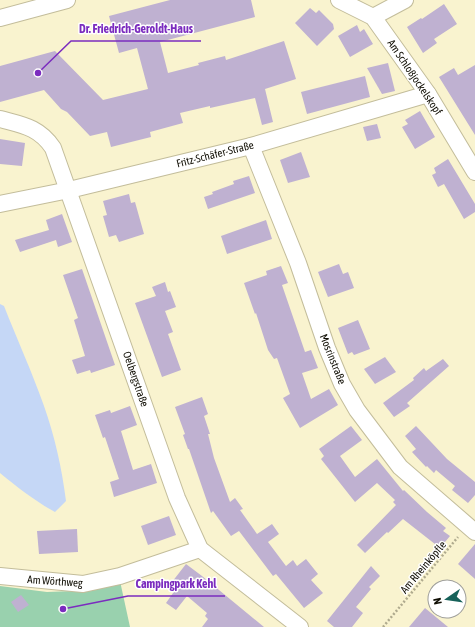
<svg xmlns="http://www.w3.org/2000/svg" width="475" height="627" font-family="'Asap Condensed',sans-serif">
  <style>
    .green { fill: #99d1ae }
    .water { fill: #c5d7f6 }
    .building { fill: #bfb1d1 }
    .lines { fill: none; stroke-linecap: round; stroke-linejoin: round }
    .minor-casing { stroke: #c3bd9b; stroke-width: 18 }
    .path { stroke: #afaa8e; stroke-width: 2.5; stroke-dasharray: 2 2; stroke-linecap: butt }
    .minor { stroke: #fff; stroke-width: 16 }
    .labels { text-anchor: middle; stroke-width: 3; stroke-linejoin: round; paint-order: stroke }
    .street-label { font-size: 11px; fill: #100e04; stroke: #fff }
    .leader { fill: none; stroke: #7b2cbf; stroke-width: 1.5 }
    .callout-dot { fill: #7b2cbf; stroke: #fff; stroke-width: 1.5 }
    .callout-label { font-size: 12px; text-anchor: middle; font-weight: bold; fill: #7b2cbf; stroke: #fff; stroke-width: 3; stroke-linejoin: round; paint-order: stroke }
  </style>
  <rect width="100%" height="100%" fill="#f9f3cf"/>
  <polygon class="green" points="120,581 130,627 0,627 0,586 47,592 73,591"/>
  <path class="water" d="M0,304L4,306C17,339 32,372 44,406C55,437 62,469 66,501L55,512C35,501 17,487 0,473Z"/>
  <g class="building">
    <polygon points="170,0 251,0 255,17 160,42 168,73 199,65 198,63 225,56 226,60 284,41 296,79 265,89 273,122 262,125 255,98 210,108 210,106 180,113 183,123 150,132 151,137 111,147 107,132 90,136 67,112 61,109 44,90 0,102 0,66 55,51 103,100 148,89 137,48 119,53 109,16"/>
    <polygon points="444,4 457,24 434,39 437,43 423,53 407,27 421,18 422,19"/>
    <polygon points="310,8 316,13 319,10 333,24 334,29 317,46 295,23"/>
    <polygon points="357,25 360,32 364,29 373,44 350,57 338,36"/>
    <polygon points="388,63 395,91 382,94 367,68"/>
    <polygon points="475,65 475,135 439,77 454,68 458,75"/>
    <polygon points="365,76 370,97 307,114 301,92"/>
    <polygon points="420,111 435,137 415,149 402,127 408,124 405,120"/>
    <polygon points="377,124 381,138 367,141 363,127"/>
    <polygon points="0,139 25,143 22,166 0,164"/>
    <polygon points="301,152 310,177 288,183 280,160"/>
    <polygon points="448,159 475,204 475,212 464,219 444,184 438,187 432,175 436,173 434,168"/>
    <polygon points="249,176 255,193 208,209 204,197 213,194 212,192 234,184 233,181"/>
    <polygon points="129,194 131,203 135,202 144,234 119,242 116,235 109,237 103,216 107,215 103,201"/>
    <polygon points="62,214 72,242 58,247 56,240 20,252 15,240 49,230 46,220"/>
    <polygon points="266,220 272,239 227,254 221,236"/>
    <polygon points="339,264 343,274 348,272 354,288 328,297 318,272"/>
    <polygon points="281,266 288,283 282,285 305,352 311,350 318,368 302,373 311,399 329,389 338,405 300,428 283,398 290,394 277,358 274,359 268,350 256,313 255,314 244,283 267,275 266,271"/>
    <polygon points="82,269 115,365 91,373 90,370 77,374 72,360 85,356 74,320 78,318 63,275"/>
    <polygon points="165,282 168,292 170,291 176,307 165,311 173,332 168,334 181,370 162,377 135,303 156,296 152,287"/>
    <polygon points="358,320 370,349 354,355 352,352 348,354 338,328"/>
    <polygon points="385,357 396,372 375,384 364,369"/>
    <polygon points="443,359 449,366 407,403 410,406 394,417 383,403 414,380 413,378 424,368 426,371"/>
    <polygon points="202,397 208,414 204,416 210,434 208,434 214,458 230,502 235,498 243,509 240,510 257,534 272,524 279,534 268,542 286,566 293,560 297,566 306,559 318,574 311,580 323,593 304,608 276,574 273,576 239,531 231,536 213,511 211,513 189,449 188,449 183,435 185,434 175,407"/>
    <polygon points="130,406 137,425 121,431 133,470 151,464 157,483 114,497 110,482 119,479 105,437 103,438 95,415 110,410 111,413"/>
    <polygon points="351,426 362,440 340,456 355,477 377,459 403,491 404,490 427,512 446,528 443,531 450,536 440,548 403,519 388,533 387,532 365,553 357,545 396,505 393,502 395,500 377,483 355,502 321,459 324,456 319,449"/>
    <polygon points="416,426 447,459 475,482 475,495 468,503 452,490 455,486 436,470 434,473 427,466 426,467 412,452 416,449 405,436"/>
    <polygon points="169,516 176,535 148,545 141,526"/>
    <polygon points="77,529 78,552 39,554 37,531"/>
    <polygon points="475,544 475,579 458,564"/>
    <polygon points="186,564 202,576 264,627 202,627 208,619 205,616 207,613 187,596 176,610 166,603 178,586 172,582"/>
    <polygon points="371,566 380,576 369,587 371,589 356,607 363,613 352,627 334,627 327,621"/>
    <polygon points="21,595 29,605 18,612 11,602"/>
    <polygon points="425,608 448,627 409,627"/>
  </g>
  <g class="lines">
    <g class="minor-casing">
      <g id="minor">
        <polyline points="339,0 373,17 428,94 475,172"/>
        <polyline points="373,17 405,0"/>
        <polyline points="0,18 67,0"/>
        <path d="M0,119C22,125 39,127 53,148L177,498L200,549L300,627"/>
        <polyline points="251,146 298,263 327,348 342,384 357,410 400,467 475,532"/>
        <polyline points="0,204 69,190 251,146 428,94"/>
        <polyline points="0,576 83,584 120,576 200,549"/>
      </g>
    </g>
    <polyline class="path" points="383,627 458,537"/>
    <use href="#minor" class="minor"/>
  </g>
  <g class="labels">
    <g class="street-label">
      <text transform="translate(415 77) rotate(56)" y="4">Am Schloßjockelskopf</text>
      <text transform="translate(215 154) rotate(-14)" y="4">Fritz-Schäfer-Straße</text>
      <text transform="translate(333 359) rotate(68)" y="4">Mosrinstraße</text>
      <text transform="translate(136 379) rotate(71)" y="4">Oelbergstraße</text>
      <text transform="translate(423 567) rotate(-50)" y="4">Am Rheinköpfle</text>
      <text transform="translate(55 581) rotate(4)" y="4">Am Wörthweg</text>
    </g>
  </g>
  <path class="leader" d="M38 73L71 41H201M63 609L128 596H225"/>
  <g class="callout-dot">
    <circle cx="38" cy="73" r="4"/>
    <circle cx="63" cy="609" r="4"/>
  </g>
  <g class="callout-label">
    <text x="136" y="33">Dr. Friedrich-Geroldt-Haus</text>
    <text x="176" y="588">Campingpark Kehl</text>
  </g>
  <g transform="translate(447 599) rotate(257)"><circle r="19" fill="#ffffff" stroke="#9f9f9b"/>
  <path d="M0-3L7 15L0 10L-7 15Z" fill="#17625a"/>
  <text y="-6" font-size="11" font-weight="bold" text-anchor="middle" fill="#100e04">N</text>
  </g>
</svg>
